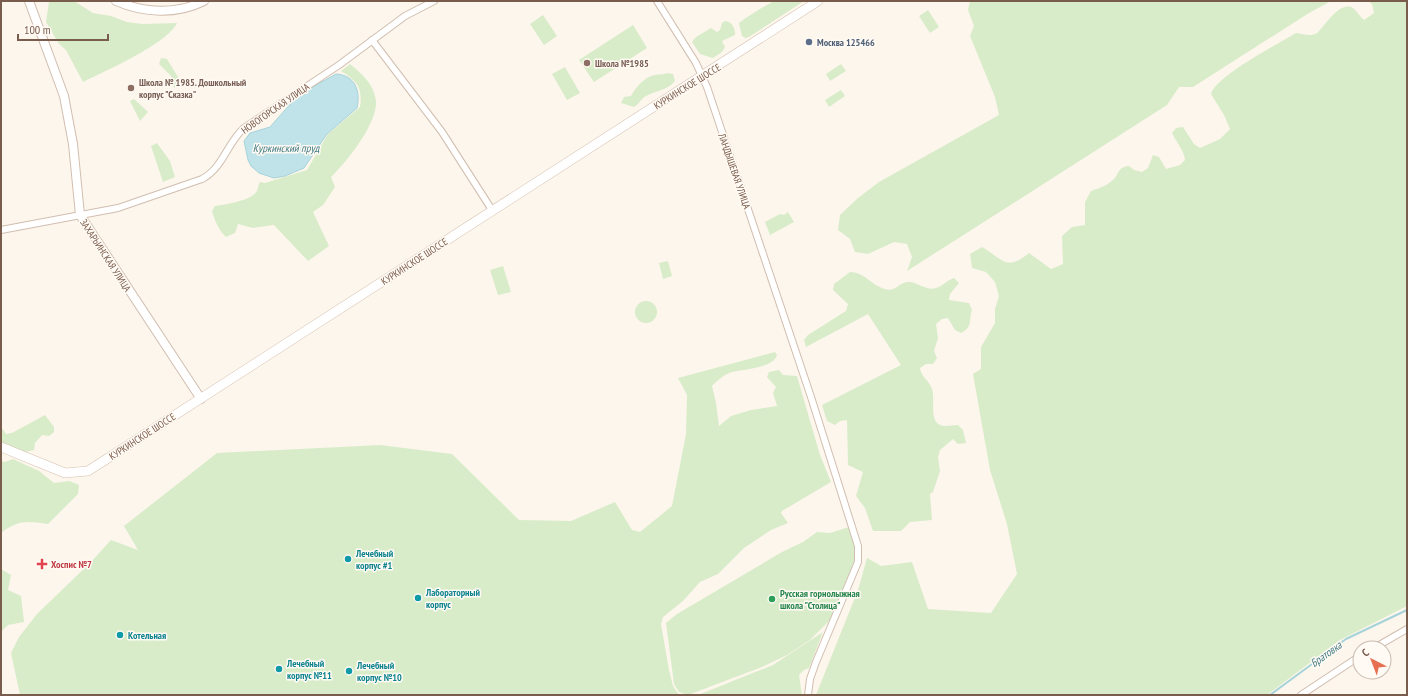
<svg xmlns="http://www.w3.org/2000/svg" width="1408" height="696" font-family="'PT Sans Narrow',sans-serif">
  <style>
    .green { fill: #d8ecc9 }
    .water { fill: #bfe3e8; stroke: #a5d3da }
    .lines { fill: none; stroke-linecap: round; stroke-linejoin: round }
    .stream { stroke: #a5d3da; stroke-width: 2 }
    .minor-casing { stroke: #d1beb0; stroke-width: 8 }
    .tertiary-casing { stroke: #d1beb0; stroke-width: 10 }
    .secondary-casing { stroke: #d6c0b0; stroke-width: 10 }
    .minor { stroke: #fff; stroke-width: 6 }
    .tertiary { stroke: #fff; stroke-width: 8 }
    .secondary { stroke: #fff; stroke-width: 9 }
    .service-dot { fill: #5c6f8a; stroke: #fffaf3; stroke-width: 1.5 }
    .education-dot { fill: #8d6e63; stroke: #fffaf3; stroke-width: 1.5 }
    .culture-dot { fill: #0f9aa8; stroke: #fffaf3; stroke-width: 1.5 }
    .health-dot { fill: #e0444e; stroke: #fffaf3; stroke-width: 1.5 }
    .leisure-dot { fill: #2e9e5b; stroke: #fffaf3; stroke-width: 1.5 }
    .labels { text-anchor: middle; stroke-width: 3; stroke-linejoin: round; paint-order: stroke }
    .service-label { font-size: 10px; font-weight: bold; fill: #4e5e75; stroke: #fffaf3; text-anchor: start }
    .education-label { font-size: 10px; font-weight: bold; fill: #785e54; stroke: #fffaf3; text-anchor: start }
    .street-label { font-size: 10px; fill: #7a5c4d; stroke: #fffaf3 }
    .culture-label { font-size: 10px; font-weight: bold; fill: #0d838f; stroke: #fffaf3; text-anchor: start }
    .health-label { font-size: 10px; font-weight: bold; fill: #be3a42; stroke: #fffaf3; text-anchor: start }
    .leisure-label { font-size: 10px; font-weight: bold; fill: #27864d; stroke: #fffaf3; text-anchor: start }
    .water-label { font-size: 11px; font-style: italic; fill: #437c86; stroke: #fffaf3 }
  </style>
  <rect width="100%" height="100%" fill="#fdf6ec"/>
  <g class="green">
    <path d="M74,1L93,13L111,16L127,22L142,24L177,23C167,44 105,71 83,82L66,50L59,44L46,22L49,2Z"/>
    <path d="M774,1H804L749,37L745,38L742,36L739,23C750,15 761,8 774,1Z"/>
    <polygon points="970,1 1331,1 1309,13 1193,87 1179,87 1167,105 907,271 912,257 907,244 894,242 868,254 855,252 850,239 838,230 840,215 858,198 879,182 999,115 995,97 970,36 974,26 968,10"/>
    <path d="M1368,1H1407V606L1340,640L1267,695H816L858,590L867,558L881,566L912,562L928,609L991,613L1017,574L1007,524L990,470L973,374L981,369V347L995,323V309L999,296L995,282L986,272L972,268L970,254L982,247C1003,259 1006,272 1029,253L1051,269L1063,264L1062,236L1072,227L1085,225V202L1091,191C1100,188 1108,185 1114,179C1120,172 1118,167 1129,166L1134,170L1142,172L1148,168L1153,155L1159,157L1166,169L1180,165L1185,160C1184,150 1176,142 1172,133L1176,128L1183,127L1194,144L1200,148L1220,139L1230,129L1224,115L1211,94C1216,76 1278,44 1296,33C1303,34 1311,37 1317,33C1324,28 1339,0 1353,8C1357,11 1360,17 1364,20L1374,13L1372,4Z"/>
    <polygon points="928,10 939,27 930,33 919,16"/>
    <polygon points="543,15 557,36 544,45 530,24"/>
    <path d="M725,21C732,21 736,30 735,35L722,41L725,47L722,52L713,58L700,54L692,42L696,37L711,28L717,32L720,30L722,23Z"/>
    <polygon points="633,25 647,48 594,82 579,60"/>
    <polygon points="161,58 167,59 181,82 174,88 171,76 159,64"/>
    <path d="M350,64C362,74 374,84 376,101C378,123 346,163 331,177L335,187L323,205L313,212L329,246L308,261L274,225L253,228L238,224L235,233L226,237C218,229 215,221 212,211L215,206C225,204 251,201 257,191C258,188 258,185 260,182L265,183L307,170L328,134L360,107C363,88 357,81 341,71Z"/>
    <polygon points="841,64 846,71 830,81 826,74"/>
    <polygon points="565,67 580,93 567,100 552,74"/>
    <path d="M667,73L673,74L675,81C668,90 655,91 646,96C641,99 639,104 634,107L621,103L624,97L631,96C636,87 644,77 655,75C659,74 663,75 667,73Z"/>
    <polygon points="841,90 845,96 829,107 825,100"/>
    <polygon points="134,99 148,112 140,121 130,101"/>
    <polygon points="157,143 170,161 175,177 163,182 151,146"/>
    <polygon points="788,212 794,222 770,235 765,222 780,214 784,215"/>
    <polygon points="668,261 672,276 663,279 659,263"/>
    <polygon points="503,266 511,292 498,295 490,270"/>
    <path d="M850,272C864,272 871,285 885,289C895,293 899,281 910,282C919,283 927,291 936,288C943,286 947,280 954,278L959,283L950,294L949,300L969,303L972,310C968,321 974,326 961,333L955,330L948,318L942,319L936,324L938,338L934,351L937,358L933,364H926L920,368C921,377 929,380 932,389C936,400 927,425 945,426C950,426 954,425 958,425L963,430L966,443L958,444L953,439L940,450L938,457L940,471L933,492L930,494L932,520L910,522L901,531H873L865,508L856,496L863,472L848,465L847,420L840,421L835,425L827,421L822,405L901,365L868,314L806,347L804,340L808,335L846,311L848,304L833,290L834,284Z"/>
    <circle cx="646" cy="312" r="11"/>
    <path d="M775,352L777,355C774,368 743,369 732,372C723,375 718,380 712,386L716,403L719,426L731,416L751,410L777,406L773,393L776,387L767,377L769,372L779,370L783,375L797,376L820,455L831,482L782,511L781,513L788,523L771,530L744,548L718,574L700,582L683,601L663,617L661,624L669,670L673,686L679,695H20L11,653L19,637L37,614L91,562L111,540L138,550L124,526L217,453L380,445L452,454L519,520L571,521L615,502L632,530L640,532L672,506L686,434L687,395L678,378Z"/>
    <polygon points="45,415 54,427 54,432 49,436 42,435 35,443 34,450 25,452 1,442 1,427 6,434 12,433"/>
    <path d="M13,459L39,471L54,483L69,481L79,485L78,494L48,524C27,521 18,520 1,533V461L5,462Z"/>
    <polygon points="849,527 856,553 855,563 833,617 810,640 787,655 762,667 688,695 679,692 674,684 666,623 677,614 782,552 803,542 817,532 830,533"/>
    <polygon points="1,569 11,575 8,590 21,596 24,622 8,625 1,632"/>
    <polygon points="823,632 809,668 804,670 799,675 802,695 698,695 773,665"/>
  </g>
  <path class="water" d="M336,74C355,75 361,91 357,108L327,134L304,168L285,176L274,178L259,173L251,166L248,160L244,141L250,133L270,127L292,102L302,93Z"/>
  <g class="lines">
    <polyline class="stream" points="1270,695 1346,639 1407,610"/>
    <g class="minor-casing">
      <g id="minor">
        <polyline points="657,1 696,63 707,87 811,397 858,546 858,562 816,662 810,679 808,695"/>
        <polyline points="372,40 442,132 492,210"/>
        <path d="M1,230L118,208L202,179C223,168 227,143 244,128L339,65L405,16L434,1"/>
        <polyline points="1374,648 1407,629"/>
        <polyline points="1301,695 1360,656"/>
      </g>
    </g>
    <g class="tertiary-casing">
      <g id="tertiary">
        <polyline points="29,1 64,96 73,144 80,215 201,399"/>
        <path d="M116,1C144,13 176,15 204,1"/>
      </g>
    </g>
    <g class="secondary-casing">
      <polyline id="secondary" points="1,447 65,473 88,471 818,1"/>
    </g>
    <use href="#minor" class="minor"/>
    <use href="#tertiary" class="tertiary"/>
    <use href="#secondary" class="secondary"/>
  </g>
  <circle class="service-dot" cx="809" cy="42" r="4"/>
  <g class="education-dot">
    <circle cx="587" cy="63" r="4"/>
    <circle cx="131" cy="88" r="4"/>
  </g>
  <g class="culture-dot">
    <circle cx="348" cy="559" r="4"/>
    <circle cx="418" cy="598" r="4"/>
    <circle cx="120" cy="635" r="4"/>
    <circle cx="279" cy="669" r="4"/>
    <circle cx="349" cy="671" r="4"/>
  </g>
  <path class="health-dot" d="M40 558h4v4h4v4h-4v4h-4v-4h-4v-4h4z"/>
  <circle class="leisure-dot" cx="772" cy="599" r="4"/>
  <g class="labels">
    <g class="service-label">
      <text x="817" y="46">Москва 125466</text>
    </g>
    <g class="education-label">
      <text x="595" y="67">Школа №1985</text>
      <text x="139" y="86">Школа № 1985. Дошкольный<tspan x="139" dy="12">корпус "Сказка"</tspan></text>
    </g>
    <g class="street-label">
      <text transform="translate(687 86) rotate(-32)" y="4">КУРКИНСКОЕ ШОССЕ</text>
      <text transform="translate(275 108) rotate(-35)" y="4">НОВОГОРСКАЯ УЛИЦА</text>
      <text transform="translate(735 171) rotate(71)" y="4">ЛАНДЫШЕВАЯ УЛИЦА</text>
      <text transform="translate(106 255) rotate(57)" y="4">ЗАХАРЬИНСКАЯ УЛИЦА</text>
      <text transform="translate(414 261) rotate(-33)" y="4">КУРКИНСКОЕ ШОССЕ</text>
      <text transform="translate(142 436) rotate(-33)" y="4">КУРКИНСКОЕ ШОССЕ</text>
    </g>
    <g class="culture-label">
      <text x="356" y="557">Лечебный<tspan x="356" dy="12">корпус #1</tspan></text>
      <text x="426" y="596">Лабораторный<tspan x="426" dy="12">корпус</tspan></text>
      <text x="128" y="639">Котельная</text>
      <text x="287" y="667">Лечебный<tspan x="287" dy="12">корпус №11</tspan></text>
      <text x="357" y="669">Лечебный<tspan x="357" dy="12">корпус №10</tspan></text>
    </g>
    <g class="health-label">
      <text x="51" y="568">Хоспис №7</text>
    </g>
    <g class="leisure-label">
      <text x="780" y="597">Русская горнолыжная<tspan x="780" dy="12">школа "Столица"</tspan></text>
    </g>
    <g class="water-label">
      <text x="286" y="152">Куркинский пруд</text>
      <text transform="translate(1326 654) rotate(-36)" y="4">Братовка</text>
    </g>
  </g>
  <rect width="1408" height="696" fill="none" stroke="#7a5c4d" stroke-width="4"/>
  <g transform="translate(1372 660) rotate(318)"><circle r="19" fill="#fffaf3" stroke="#cabbb1"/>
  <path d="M0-3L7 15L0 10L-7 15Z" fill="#e76f51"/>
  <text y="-6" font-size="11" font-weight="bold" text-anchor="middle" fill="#7a5c4d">С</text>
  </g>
  <path d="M18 34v6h90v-6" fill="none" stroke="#7a5c4d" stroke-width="2"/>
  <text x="24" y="34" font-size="12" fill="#7a5c4d" stroke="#fffaf3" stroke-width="3" paint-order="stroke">100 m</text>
</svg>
